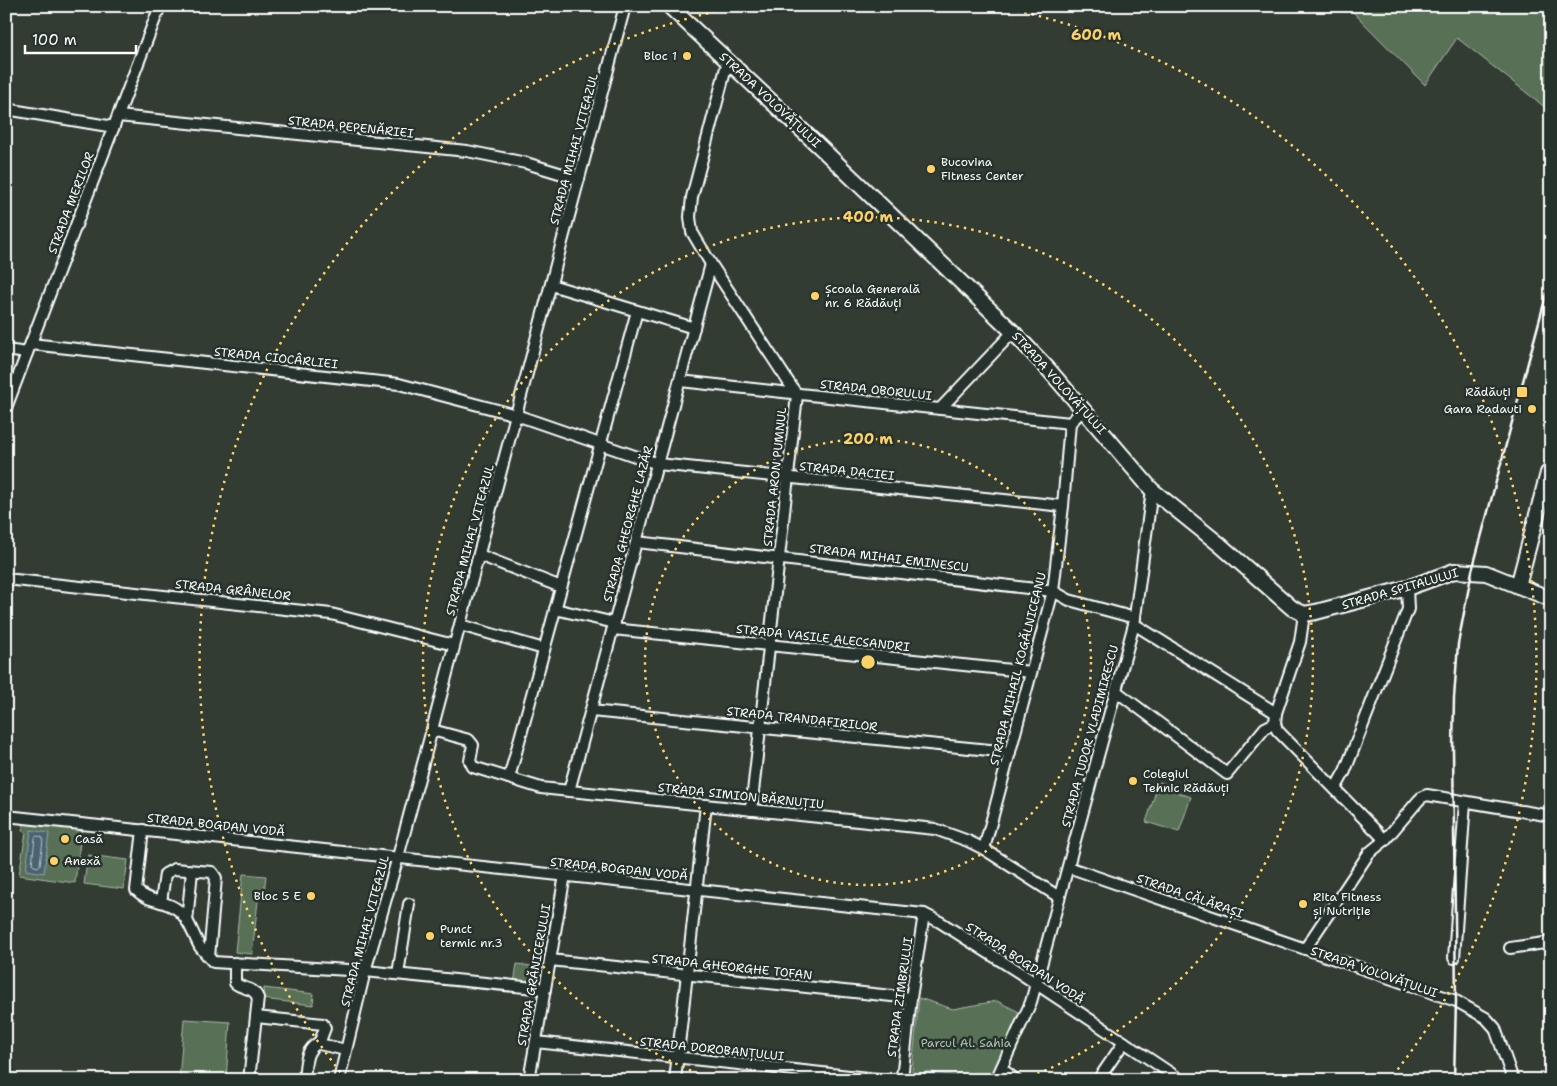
<svg xmlns="http://www.w3.org/2000/svg" width="1557" height="1086" font-family="'Shantell Sans',sans-serif">
  <style>
    .green { fill: #597156; stroke: #acb8aa }
    .water { fill: #4a646f; stroke: #92a2a9 }
    .lines { fill: none; stroke-linecap: round; stroke-linejoin: round }
    .shore { stroke: #b7c1c5; stroke-width: 1 }
    .minor-casing { stroke: #fff; stroke-width: 14 }
    .major-casing { stroke: #fff; stroke-width: 18 }
    .minor { stroke: #26332d; stroke-width: 10 }
    .major { stroke: #26332d; stroke-width: 14 }
    .rail { stroke: #fff; stroke-width: 2.5 }
    .ring { fill: none; stroke: #ffd166; stroke-width: 2.5; stroke-dasharray: 2.5 5 }
    .poi-dot { fill: #ffd166; stroke: #26332d; stroke-width: 2 }
    .labels { text-anchor: middle; stroke-width: 5; stroke-linejoin: round; paint-order: stroke }
    .poi-label { font-size: 12px; fill: #fff; stroke: #26332d; text-anchor: start }
    .street-label { font-size: 12px; fill: #fff; stroke: #26332d }
    .park-label { font-size: 12px; fill: #b4bfb3; stroke: #26332d }
    .centre { fill: #ffd166; stroke: #26332d; stroke-width: 2.5 }
    .ring-label { font-size: 15px; text-anchor: middle; font-weight: bold; fill: #ffd166; stroke: #26332d; stroke-width: 5; stroke-linejoin: round; paint-order: stroke }
  </style>
  <rect width="100%" height="100%" fill="#323c33"/>
  <filter id="ink" filterUnits="userSpaceOnUse"><feTurbulence type="fractalNoise" baseFrequency=".02" numOctaves="2"/><feDisplacementMap in="SourceGraphic" scale="10" xChannelSelector="R" yChannelSelector="G"/><feConvolveMatrix kernelMatrix="1 2 1 2 8 2 1 2 1" color-interpolation-filters="sRGB"/></filter>
  <g filter="url(#ink)">
    <g class="green">
      <polygon points="1347,6 1551,6 1551,112 1457,38 1425,85"/>
      <polygon points="1159,782 1179,788 1178,793 1191,797 1179,832 1146,822"/>
      <polygon points="24,821 82,826 75,883 19,875 26,832 22,831"/>
      <polygon points="88,855 128,860 124,889 84,884"/>
      <polygon points="243,874 266,876 264,892 259,892 252,954 235,952"/>
      <polygon points="517,964 538,967 534,983 514,983"/>
      <polygon points="264,988 314,994 313,1005 262,999"/>
      <polygon points="919,998 953,1009 997,1001 1023,1014 993,1080 911,1080"/>
      <polygon points="184,1019 230,1022 226,1080 179,1080"/>
    </g>
    <g class="water">
      <polygon points="31,830 49,833 44,873 26,870"/>
      <polygon points="926,1071 973,1079 925,1080"/>
    </g>
    <g class="lines">
      <polygon class="shore" points="37,836 42,837 43,839 40,865 38,867 34,866 32,864 35,838"/>
      <g class="minor-casing">
        <g id="minor">
          <polyline points="728,60 692,197 690,217 692,232 711,264 797,395 751,810"/>
          <polyline points="6,109 114,127"/>
          <polyline points="118,116 467,151 526,163 579,179"/>
          <polyline points="551,285 694,328"/>
          <polyline points="31,344 399,384 516,415 658,464 1063,506"/>
          <polyline points="6,350 27,353"/>
          <polyline points="680,381 1070,423"/>
          <polyline points="6,408 160,6"/>
          <polyline points="940,409 1013,332"/>
          <polyline points="1548,473 1551,463"/>
          <polyline points="637,542 1053,591 1069,600 1135,618"/>
          <polyline points="479,555 561,587"/>
          <polyline points="6,579 331,614 454,645"/>
          <polyline points="555,609 615,623"/>
          <polyline points="1304,614 1300,642 1276,713 1275,723 1277,730 1385,840"/>
          <polyline points="1134,624 1276,713"/>
          <polyline points="460,625 544,649"/>
          <polyline points="613,629 1031,672"/>
          <polyline points="1116,691 1227,774 1265,728 1275,723"/>
          <polyline points="591,711 1010,752"/>
          <polyline points="432,730 469,740 473,745 470,761 473,767 541,788 935,829 968,841 984,849 1059,897"/>
          <polyline points="509,778 637,311"/>
          <polyline points="1335,789 1345,771 1408,609 1407,588"/>
          <polyline points="569,791 711,264"/>
          <polyline points="6,816 924,914 940,922 1020,973 1181,1080"/>
          <path d="M143,830L136,890C149,903 164,899 178,910C189,918 193,935 200,947C204,952 209,957 213,962L365,971L545,989"/>
          <polyline points="984,849 1053,591 1063,506 1070,423 1084,409"/>
          <polyline points="1068,867 1456,1001 1486,1018 1495,1028 1513,1080"/>
          <polyline points="161,902 165,874 174,869 212,872 216,878 209,957"/>
          <polyline points="187,921 192,871"/>
          <polyline points="1510,948 1551,942"/>
          <polyline points="1305,949 1369,853 1385,840 1418,801 1422,797 1427,795 1551,816"/>
          <polyline points="1454,958 1465,802"/>
          <polyline points="550,960 911,998"/>
          <path d="M235,963V983C243,990 253,986 258,998L249,1080"/>
          <polyline points="398,974 409,904"/>
          <polyline points="256,1017 323,1024 325,1028 319,1044 346,1050"/>
          <polyline points="536,1042 886,1080"/>
          <polyline points="1002,1069 1016,1080"/>
          <path d="M304,1080C306,1064 304,1051 319,1042V1044"/>
          <polyline points="339,1080 365,971 398,857 625,6"/>
          <polyline points="529,1080 565,875"/>
          <polyline points="675,1080 706,805"/>
          <polyline points="897,1080 902,1075 903,1070 911,998 924,914"/>
          <polyline points="996,1080 1031,1002 1134,624 1152,490"/>
          <polyline points="1098,1080 1124,1042"/>
        </g>
      </g>
      <g class="major-casing">
        <g id="major">
          <polyline points="669,6 821,148 1013,332 1049,370 1152,490 1219,544 1292,608 1304,614 1316,612 1407,588 1454,571 1486,573 1551,599"/>
          <polyline points="1518,586 1548,473 1551,475"/>
        </g>
      </g>
      <use href="#minor" class="minor"/>
      <use href="#major" class="major"/>
      <polyline class="rail" points="1454,1080 1456,1001 1453,748 1454,698 1458,644 1472,571 1551,277"/>
    </g>
  </g>
  <g class="ring">
    <circle cx="868" cy="662" r="223"/>
    <path d="M712 1079A445 445 0 1 1 1024 1079"/>
    <path d="M345 1078A668 668 0 0 1 741 6M995 6A668 668 0 0 1 1391 1078"/>
  </g>
  <g class="poi-dot">
    <circle cx="687" cy="56" r="5"/>
    <circle cx="931" cy="169" r="5"/>
    <circle cx="815" cy="296" r="5"/>
    <rect x="1516" y="386" width="12" height="12" rx="2.5"/>
    <circle cx="1532" cy="409" r="5"/>
    <circle cx="1133" cy="781" r="5"/>
    <circle cx="65" cy="839" r="5"/>
    <circle cx="54" cy="861" r="5"/>
    <circle cx="311" cy="896" r="5"/>
    <circle cx="1303" cy="904" r="5"/>
    <circle cx="430" cy="936" r="5"/>
  </g>
  <g class="labels">
    <g class="poi-label">
      <text x="677" y="60" text-anchor="end">Bloc 1</text>
      <text x="941" y="166">Bucovina<tspan x="941" dy="14">Fitness Center</tspan></text>
      <text x="825" y="293">Școala Generală<tspan x="825" dy="14">nr. 6 Rădăuți</tspan></text>
      <text x="1511" y="396" text-anchor="end">Rădăuți</text>
      <text x="1522" y="413" text-anchor="end">Gara Radauti</text>
      <text x="1143" y="778">Colegiul<tspan x="1143" dy="14">Tehnic Rădăuți</tspan></text>
      <text x="75" y="843">Casă</text>
      <text x="64" y="865">Anexă</text>
      <text x="301" y="900" text-anchor="end">Bloc 5 E</text>
      <text x="1313" y="901">Rita Fitness<tspan x="1313" dy="14">și Nutriție</tspan></text>
      <text x="440" y="933">Punct<tspan x="440" dy="14">termic nr.3</tspan></text>
    </g>
    <g class="street-label">
      <text transform="translate(770 100) rotate(43)" y="4">STRADA VOLOVĂȚULUI</text>
      <text transform="translate(351 127) rotate(6)" y="4">STRADA PEPENĂRIEI</text>
      <text transform="translate(574 149) rotate(-75)" y="4">STRADA MIHAI VITEAZUL</text>
      <text transform="translate(71 203) rotate(-69)" y="4">STRADA MERILOR</text>
      <text transform="translate(276 358) rotate(6)" y="4">STRADA CIOCÂRLIEI</text>
      <text transform="translate(1059 383) rotate(48)" y="4">STRADA VOLOVĂȚULUI</text>
      <text transform="translate(876 390) rotate(6)" y="4">STRADA OBORULUI</text>
      <text transform="translate(847 471) rotate(6)" y="4">STRADA DACIEI</text>
      <text transform="translate(775 477) rotate(-84)" y="4">STRADA ARON PUMNUL</text>
      <text transform="translate(628 524) rotate(-75)" y="4">STRADA GHEORGHE LAZĂR</text>
      <text transform="translate(470 540) rotate(-75)" y="4">STRADA MIHAI VITEAZUL</text>
      <text transform="translate(889 558) rotate(7)" y="4">STRADA MIHAI EMINESCU</text>
      <text transform="translate(1400 589) rotate(-16)" y="4">STRADA SPITALULUI</text>
      <text transform="translate(233 590) rotate(6)" y="4">STRADA GRÂNELOR</text>
      <text transform="translate(823 638) rotate(6)" y="4">STRADA VASILE ALECSANDRI</text>
      <text transform="translate(1018 669) rotate(-76)" y="4">STRADA MIHAIL KOGĂLNICEANU</text>
      <text transform="translate(802 719) rotate(6)" y="4">STRADA TRANDAFIRILOR</text>
      <text transform="translate(1090 736) rotate(-75)" y="4">STRADA TUDOR VLADIMIRESCU</text>
      <text transform="translate(741 796) rotate(6)" y="4">STRADA SIMION BĂRNUȚIU</text>
      <text transform="translate(216 825) rotate(6)" y="4">STRADA BOGDAN VODĂ</text>
      <text transform="translate(619 869) rotate(6)" y="4">STRADA BOGDAN VODĂ</text>
      <text transform="translate(1190 896) rotate(19)" y="4">STRADA CĂLĂRAȘI</text>
      <text transform="translate(365 931) rotate(-75)" y="4">STRADA MIHAI VITEAZUL</text>
      <text transform="translate(1025 963) rotate(33)" y="4">STRADA BOGDAN VODĂ</text>
      <text transform="translate(732 967) rotate(6)" y="4">STRADA GHEORGHE TOFAN</text>
      <text transform="translate(1374 972) rotate(19)" y="4">STRADA VOLOVĂȚULUI</text>
      <text transform="translate(534 975) rotate(-80)" y="4">STRADA GRĂNICERULUI</text>
      <text transform="translate(900 997) rotate(-82)" y="4">STRADA ZIMBRULUI</text>
      <text transform="translate(712 1049) rotate(6)" y="4">STRADA DOROBANȚULUI</text>
    </g>
    <g class="park-label">
      <text x="966" y="1047">Parcul Al. Sahia</text>
    </g>
  </g>
  <circle cx="868" cy="662" r="8" class="centre"/>
  <g class="ring-label">
    <text x="1096" y="40">600 m</text>
    <text x="868" y="222">400 m</text>
    <text x="868" y="444">200 m</text>
  </g>
  <rect width="1557" height="1086" fill="none" stroke="#26332d" stroke-width="25"/>
  <rect x="12" y="12" width="1532" height="1061" fill="none" stroke="#fff" stroke-width="2" filter="url(#ink)"/>
  <path d="M25 45v8h111v-8" fill="none" stroke="#ffffff" stroke-width="2.5"/>
  <text x="32" y="45" font-size="15" fill="#ffffff" stroke="#26332d" stroke-width="4" paint-order="stroke">100 m</text>
</svg>
